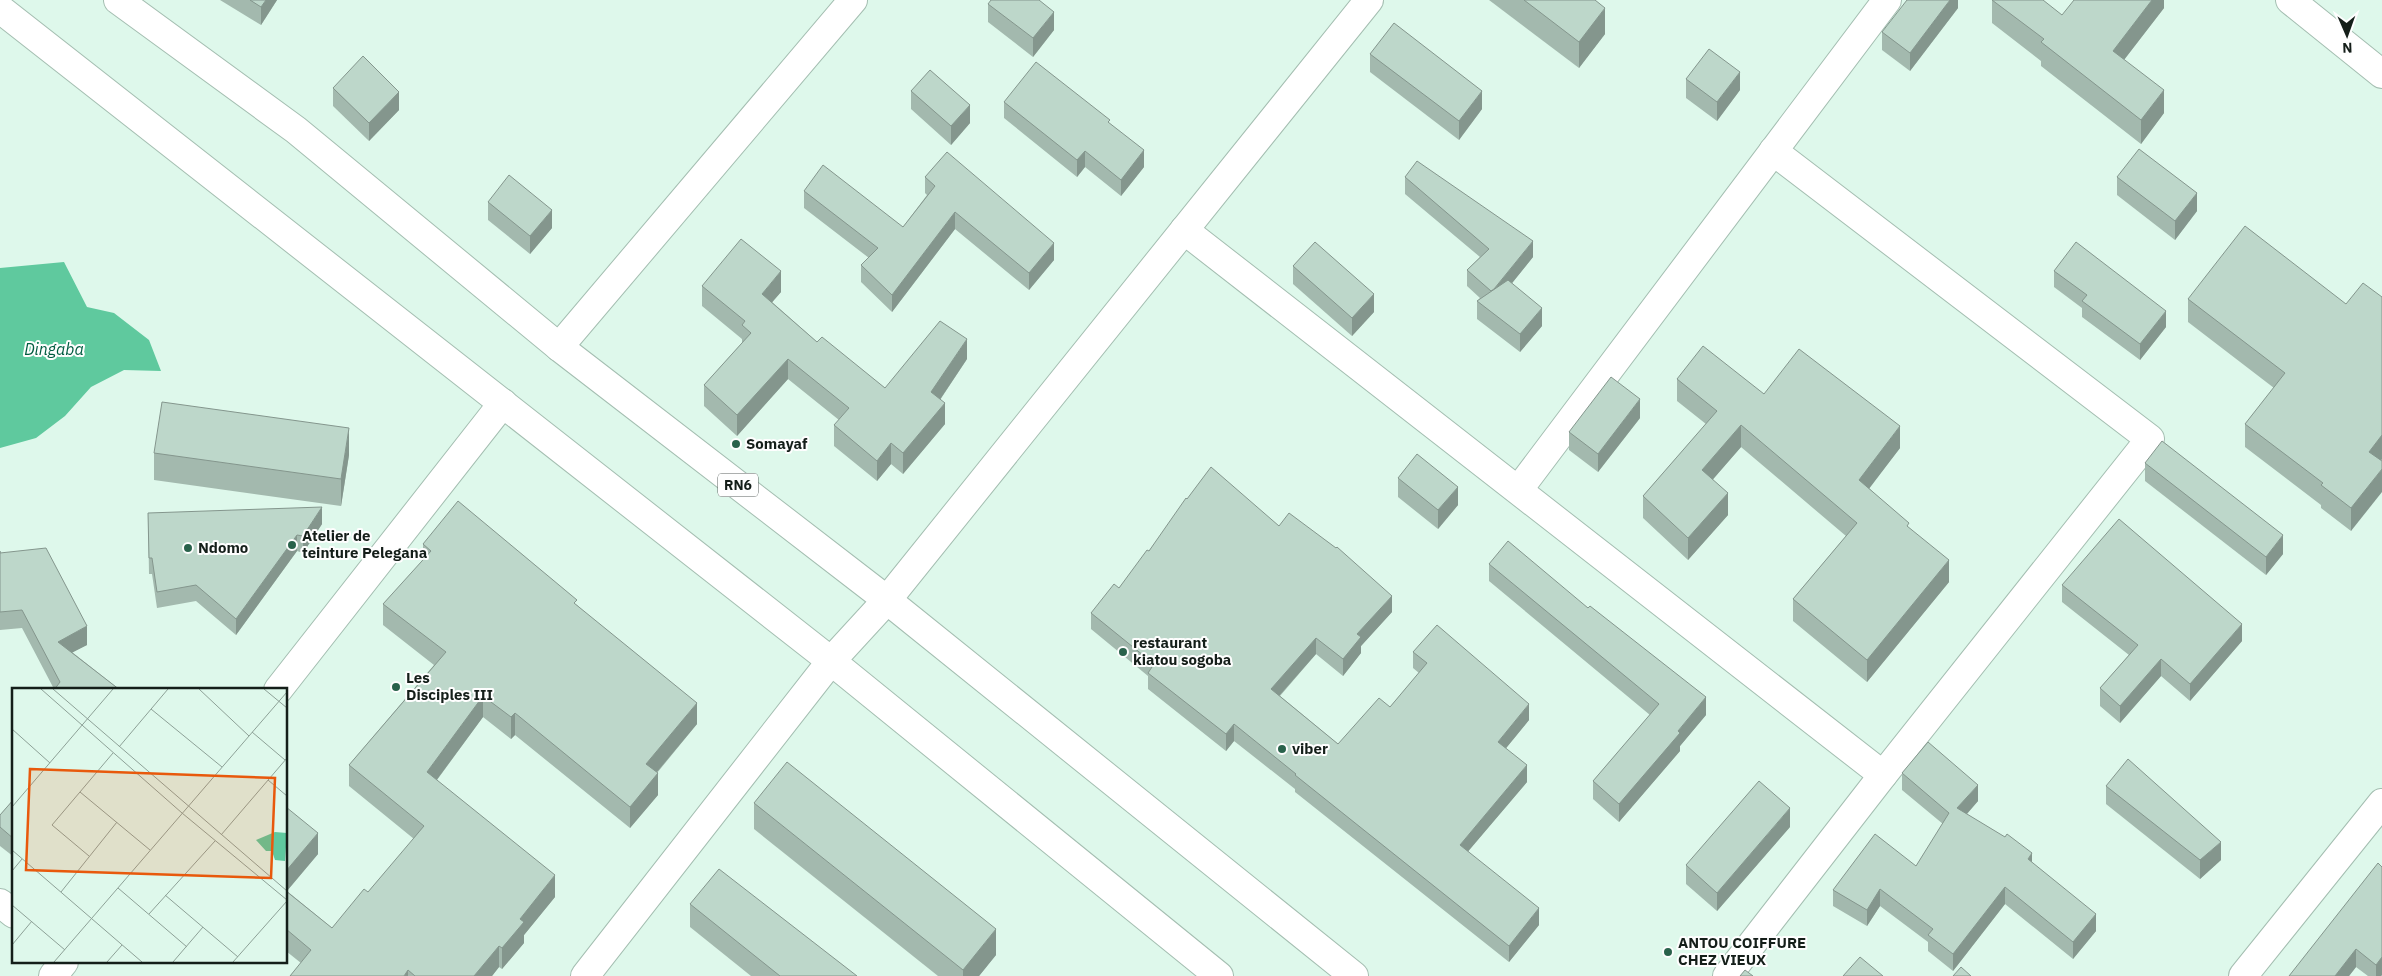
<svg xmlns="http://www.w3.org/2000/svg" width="2382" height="976" font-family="'IBM Plex Sans',sans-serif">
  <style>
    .water { fill: #5fc99e }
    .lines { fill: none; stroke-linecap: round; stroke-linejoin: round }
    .street-casing { stroke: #a4beb1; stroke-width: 30 }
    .secondary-casing { stroke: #a4beb1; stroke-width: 30 }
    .highway-casing { stroke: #a4beb1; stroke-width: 30 }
    .street { stroke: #fff; stroke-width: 28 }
    .secondary { stroke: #fff; stroke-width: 28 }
    .highway { stroke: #fff; stroke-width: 28 }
    .wall { fill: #a3b9ae }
    .shaded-wall { fill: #84968d }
    .building { fill: #bdd7ca; stroke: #84968d }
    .poi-dot { fill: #29624b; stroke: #fefefe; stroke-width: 2 }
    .labels { text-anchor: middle; stroke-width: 4; stroke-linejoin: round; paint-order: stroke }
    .shield { fill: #fefefe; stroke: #5a615e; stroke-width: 1 }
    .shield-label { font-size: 14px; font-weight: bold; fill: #141e19 }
    .poi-label { font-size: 15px; font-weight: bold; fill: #141e19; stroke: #fefefe; text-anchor: start }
    .water-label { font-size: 16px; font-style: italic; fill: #005c40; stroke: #fefefe }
    .inset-road { fill: none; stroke: #8da197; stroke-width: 1 }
    .view { fill: #e8590c; fill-opacity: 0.15; stroke: #e8590c; stroke-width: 2.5 }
    .inset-edge { fill: none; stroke: #141e19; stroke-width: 2.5 }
  </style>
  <rect width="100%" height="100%" fill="#def8eb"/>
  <polygon class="water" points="64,262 87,307 114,313 149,340 161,371 124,370 91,387 65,416 36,438 0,448 0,268"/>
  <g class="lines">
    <g class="street-casing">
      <g id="street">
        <polyline points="2290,0 2382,74"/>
        <polyline points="1184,230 1883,775"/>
        <polyline points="559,347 853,0"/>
        <polyline points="1519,489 1887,0"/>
        <polyline points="278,690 503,403"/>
        <polyline points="0,903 14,914"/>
        <polyline points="53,976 64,962"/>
        <polyline points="1727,976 1883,775 2150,439 1773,151"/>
        <polyline points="2243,976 2382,803"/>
      </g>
    </g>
    <g class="secondary-casing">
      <polyline id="secondary" points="585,976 831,661 887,600 1369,0"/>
    </g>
    <g class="highway-casing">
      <g id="highway">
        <polyline points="118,0 296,130 559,347 887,600 1354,976"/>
        <polyline points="0,9 831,661 1219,976"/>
      </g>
    </g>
    <use href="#street" class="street"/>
    <use href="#secondary" class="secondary"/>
    <use href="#highway" class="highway"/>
  </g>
  <g class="wall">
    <polygon points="220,0 277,0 261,25"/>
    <polygon points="1489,0 1595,0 1605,34 1579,68"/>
    <polygon points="1958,0 1958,8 1910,71 1882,50 1882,32"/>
    <polygon points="1992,0 2062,15 2164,0 2164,8 2124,60 2164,113 2141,144 2041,66 2041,61 1992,23"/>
    <polygon points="988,4 1054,30 1033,57 988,22"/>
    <polygon points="1370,54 1482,109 1459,140 1370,72"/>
    <polygon points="1686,79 1740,90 1717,121 1686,98"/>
    <polygon points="333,88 399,110 369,141 333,106"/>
    <polygon points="911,91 970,123 951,145 911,109"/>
    <polygon points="1004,102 1110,124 1144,167 1121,196 1085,167 1077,177 1004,118"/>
    <polygon points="925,177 1054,260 1029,290 955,229 892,312 861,282 861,265 869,258 804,208 804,191 903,227 927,195 925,193"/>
    <polygon points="1405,177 1533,257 1512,283 1542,326 1520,352 1477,319 1477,301 1480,298 1467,286 1467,270 1480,257 1405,194"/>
    <polygon points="2117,177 2197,211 2175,240 2117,195"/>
    <polygon points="488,202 552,228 530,254 488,220"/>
    <polygon points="1293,266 1374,312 1352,336 1293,284"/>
    <polygon points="2054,271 2166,327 2140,360 2082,317 2082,308 2054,287"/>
    <polygon points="702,286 781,292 772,302 817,342 885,388 967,359 940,400 945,424 903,474 891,464 877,481 834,446 834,425 839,420 788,379 737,436 704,406 704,385 742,343 742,339 702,306"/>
    <polygon points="2382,297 2382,459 2351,531 2321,508 2321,505 2245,447 2245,424 2274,388 2188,322 2188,299 2346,304"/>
    <polygon points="1677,379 1764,394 1900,448 1869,488 1909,528 1949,582 1867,682 1793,621 1793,599 1846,536 1741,447 1713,479 1728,515 1688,560 1643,518 1643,496 1706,424 1677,401"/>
    <polygon points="1640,418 1598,472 1569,450 1569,432"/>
    <polygon points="154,453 349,455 341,506 154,480"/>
    <polygon points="2145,463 2283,554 2266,575 2145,481"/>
    <polygon points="1398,478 1458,505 1438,529 1398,497"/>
    <polygon points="1187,499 1279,526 1336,548 1392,612 1361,646 1361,653 1343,676 1316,654 1280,696 1338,744 1390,707 1419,673 1413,668 1413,652 1529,720 1506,748 1527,782 1468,851 1539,925 1509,962 1295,792 1295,789 1234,741 1226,751 1148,689 1148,676 1091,629 1091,613 1119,588 1149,551"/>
    <polygon points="148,513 322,524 303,553 297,551 236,635 196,601 157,608 152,574 149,574"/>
    <polygon points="423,544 577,605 697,724 657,773 658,795 630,828 515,735 511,739 483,717 437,780 555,897 524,935 524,943 502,969 499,967 492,976 290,976 301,963 286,951 286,807 318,854 287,891 332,928 368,892 414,839 349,786 349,765 434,665 383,625 383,604 423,561"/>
    <polygon points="0,551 0,553 87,645 72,652 120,690 54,689 22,628 0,630"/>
    <polygon points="1489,564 1706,715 1680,746 1680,751 1619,822 1593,799 1593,781 1650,715 1489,581"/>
    <polygon points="2062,585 2242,641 2190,701 2161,676 2120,723 2100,706 2100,688 2129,655 2062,602"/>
    <polygon points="1902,773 1978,801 1967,814 2032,863 2096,931 2073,959 2005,904 1953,971 1928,951 1928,942 1880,906 1867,926 1833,906 1833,890 1916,866 1943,824 1902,790"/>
    <polygon points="2106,786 2221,860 2200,879 2106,804"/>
    <polygon points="14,799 14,857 0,846 0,815"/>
    <polygon points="754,803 996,955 979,976 938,976 754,829"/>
    <polygon points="1790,827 1717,911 1686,884 1686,865"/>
    <polygon points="2382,867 2382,975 2381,976 2368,976 2356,967 2349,976 2289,976"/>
    <polygon points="690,904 857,976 751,976 690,927"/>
  </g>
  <g class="shaded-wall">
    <polygon points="266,0 277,0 261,25 261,7"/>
    <polygon points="1950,0 1958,0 1958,8 1910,71 1910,53"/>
    <polygon points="2152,0 2164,0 2164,8 2113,74 2113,51"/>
    <polygon points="1605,8 1605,34 1579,68 1579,42"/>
    <polygon points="1054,12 1054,30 1033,57 1033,38"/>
    <polygon points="1740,72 1740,90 1717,121 1717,102"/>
    <polygon points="2164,90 2164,113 2141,144 2141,120"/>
    <polygon points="1482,91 1482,109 1459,140 1459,121"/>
    <polygon points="399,92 399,110 369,141 369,123"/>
    <polygon points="970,105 970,123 951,145 951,126"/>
    <polygon points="1144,150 1144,167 1121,196 1121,180"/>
    <polygon points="1085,151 1085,167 1077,177 1077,160"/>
    <polygon points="2197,193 2197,211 2175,240 2175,221"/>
    <polygon points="552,210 552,228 530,254 530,236"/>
    <polygon points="955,212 955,229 892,312 892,295"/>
    <polygon points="1533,241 1533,257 1492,308 1492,292"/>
    <polygon points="1054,243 1054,260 1029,290 1029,273"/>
    <polygon points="781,271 781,292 762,314 762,294"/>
    <polygon points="1374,294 1374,312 1352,336 1352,318"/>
    <polygon points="1542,308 1542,326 1520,352 1520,334"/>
    <polygon points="2166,311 2166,327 2140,360 2140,344"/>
    <polygon points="967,339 967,359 931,413 931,392"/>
    <polygon points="788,359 788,379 737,436 737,415"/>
    <polygon points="1640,399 1640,418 1598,472 1598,454"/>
    <polygon points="945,403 945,424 903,474 903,453"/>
    <polygon points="1741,425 1741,447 1702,492 1702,470"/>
    <polygon points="1900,426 1900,448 1859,502 1859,480"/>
    <polygon points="349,428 349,455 341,506 341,479"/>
    <polygon points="2382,435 2382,459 2369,475 2369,452"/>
    <polygon points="891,443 891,464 877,481 877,461"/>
    <polygon points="2382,469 2382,492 2351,531 2351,508"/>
    <polygon points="1458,487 1458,505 1438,529 1438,510"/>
    <polygon points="1728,493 1728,515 1688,560 1688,538"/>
    <polygon points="322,507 322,524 303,553 303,536"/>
    <polygon points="297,535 297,551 236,635 236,619"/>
    <polygon points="2283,535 2283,554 2266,575 2266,557"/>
    <polygon points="1949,560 1949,582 1867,682 1867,660"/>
    <polygon points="1392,596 1392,612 1361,646 1361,653 1343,676 1343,659 1357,634"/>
    <polygon points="2242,624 2242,641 2190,701 2190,684"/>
    <polygon points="87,626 87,645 58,660 58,642"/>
    <polygon points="1316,638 1316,654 1271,705 1271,689"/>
    <polygon points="2161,659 2161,676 2120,723 2120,706"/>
    <polygon points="483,696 483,717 427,793 427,772"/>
    <polygon points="1706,697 1706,715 1680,746 1680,751 1619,822 1619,804"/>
    <polygon points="697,703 697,724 646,785 646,764"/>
    <polygon points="1529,704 1529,720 1498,758 1498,742"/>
    <polygon points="515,713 515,735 511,739 511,717"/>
    <polygon points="1234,724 1234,741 1226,751 1226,734"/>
    <polygon points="1527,765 1527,782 1460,861 1460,845"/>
    <polygon points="658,773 658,795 630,828 630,807"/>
    <polygon points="1978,785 1978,801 1957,825 1957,808"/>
    <polygon points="1790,808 1790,827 1717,911 1717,893"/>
    <polygon points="318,833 318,854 286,892 286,871"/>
    <polygon points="2221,842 2221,860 2200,879 2200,860"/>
    <polygon points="2032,853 2032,870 2028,859"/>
    <polygon points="555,875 555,897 524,935 524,943 502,969 502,948 520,919"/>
    <polygon points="2005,887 2005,904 1953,971 1953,954"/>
    <polygon points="1880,889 1880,906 1867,926 1867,910"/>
    <polygon points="1539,908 1539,925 1509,962 1509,946"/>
    <polygon points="2096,914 2096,931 2073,959 2073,942"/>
    <polygon points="996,929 996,955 979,976 963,976 963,970"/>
    <polygon points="499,946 499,967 492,976 474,976"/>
    <polygon points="2356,949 2356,967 2349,976 2335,976"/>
    <polygon points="2382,957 2382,975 2381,976 2376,976 2376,965"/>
    <polygon points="408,970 408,976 404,976"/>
  </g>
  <g class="building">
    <polygon points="250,0 266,0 261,7"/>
    <polygon points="991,0 1039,0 1054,12 1033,38 988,4"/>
    <polygon points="1524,0 1595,0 1605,8 1579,42"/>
    <polygon points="1907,0 1950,0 1910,53 1882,32"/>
    <polygon points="1992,0 2043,0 2062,15 2074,0 2152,0 2113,51 2164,90 2141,120 2041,42 2044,39"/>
    <polygon points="1394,23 1482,91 1459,121 1370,54"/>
    <polygon points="1709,49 1740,72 1717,102 1686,79"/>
    <polygon points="363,56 399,92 369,123 333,88"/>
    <polygon points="1036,62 1110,120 1108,122 1144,150 1121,180 1085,151 1077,160 1004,102"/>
    <polygon points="930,70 970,105 951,126 911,91"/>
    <polygon points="2139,149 2197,193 2175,221 2117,177"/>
    <polygon points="947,152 1054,243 1029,273 955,212 892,295 861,265 878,248 804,191 823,165 903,227 935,186 925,177"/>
    <polygon points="1417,161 1533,241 1494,289 1491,291 1467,270 1489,249 1405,177"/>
    <polygon points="509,175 552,210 530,236 488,202"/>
    <polygon points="2245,226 2346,304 2363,283 2382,297 2382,435 2369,452 2382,461 2382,469 2351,508 2321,485 2323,483 2245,424 2285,373 2188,299"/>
    <polygon points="741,239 781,271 762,294 817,342 822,337 885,388 940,321 967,339 931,392 945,403 903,453 891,443 877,461 834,425 849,408 788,359 737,415 704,385 751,333 742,325 745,321 702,286"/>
    <polygon points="1315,242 1374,294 1352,318 1293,266"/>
    <polygon points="2076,242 2166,311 2140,344 2082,301 2087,295 2054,271"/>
    <polygon points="1508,280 1542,308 1520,334 1477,301"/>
    <polygon points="1703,346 1764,394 1799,349 1900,426 1859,480 1909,523 1907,526 1949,560 1867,660 1793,599 1857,523 1741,425 1702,470 1728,493 1688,538 1643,496 1717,411 1677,379"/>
    <polygon points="1611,377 1640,399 1598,454 1569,432"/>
    <polygon points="162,402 349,428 341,479 154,453"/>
    <polygon points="2162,441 2283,535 2266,557 2145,463"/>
    <polygon points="1417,454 1458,487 1438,510 1398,478"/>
    <polygon points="1211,467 1279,526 1289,513 1336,548 1337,547 1392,596 1357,634 1361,637 1343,659 1316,638 1271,689 1338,744 1379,698 1390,707 1427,663 1413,652 1437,625 1529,704 1498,742 1527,765 1460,845 1539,908 1509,946 1295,775 1296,774 1234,724 1226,734 1148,673 1154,664 1091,613 1114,584 1119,588 1147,550 1149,551 1186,498 1187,499"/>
    <polygon points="458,501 577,600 574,603 697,703 646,764 658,773 630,807 515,713 511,717 483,696 427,772 555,875 520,919 524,922 502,948 499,946 474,976 415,976 408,970 404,976 290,976 311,950 286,929 286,891 332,928 364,889 368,892 424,826 349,765 446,652 383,604 431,551 423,544"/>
    <polygon points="322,507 303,536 297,535 236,619 196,585 157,592 152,558 149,558 148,513"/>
    <polygon points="2119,519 2242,624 2190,684 2161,659 2120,706 2100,688 2138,645 2062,585"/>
    <polygon points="1508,541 1588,608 1590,606 1706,697 1678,731 1680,733 1619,804 1593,781 1659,704 1489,564"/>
    <polygon points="46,548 87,626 58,642 120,690 54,690 60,682 22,610 0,612 0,551 0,553"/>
    <polygon points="1928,742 1978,785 1957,808 2005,837 2007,834 2032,853 2028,859 2096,914 2073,942 2005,887 1953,954 1928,935 1933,929 1880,889 1867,910 1833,890 1875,834 1916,866 1949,813 1902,773"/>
    <polygon points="2128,759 2221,842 2200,860 2106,786"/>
    <polygon points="787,762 996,929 963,970 754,803"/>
    <polygon points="1759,781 1790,808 1717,893 1686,865"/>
    <polygon points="14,799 14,839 0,827 0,815"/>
    <polygon points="286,807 318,833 286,871"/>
    <polygon points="2378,863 2382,867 2382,957 2376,965 2356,949 2335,976 2289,976"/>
    <polygon points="719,869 857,976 780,976 690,904"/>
    <polygon points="1860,957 1883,976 1843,976"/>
    <polygon points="1961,967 1971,976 1953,976"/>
    <polygon points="1745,970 1753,976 1740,976"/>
  </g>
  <g class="poi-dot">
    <circle cx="736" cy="444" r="5"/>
    <circle cx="292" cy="545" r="5"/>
    <circle cx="188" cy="548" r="5"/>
    <circle cx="1123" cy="652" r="5"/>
    <circle cx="396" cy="687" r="5"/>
    <circle cx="1282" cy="749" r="5"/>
    <circle cx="1668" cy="952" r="5"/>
  </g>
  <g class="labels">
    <rect class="shield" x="718" y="473.5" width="40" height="23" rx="4"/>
    <g class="shield-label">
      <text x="738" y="490">RN6</text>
    </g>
    <g class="poi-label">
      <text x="746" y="449">Somayaf</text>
      <text x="302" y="541">Atelier de<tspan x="302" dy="17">teinture Pelegana</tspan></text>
      <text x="198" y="553">Ndomo</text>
      <text x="1133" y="648">restaurant<tspan x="1133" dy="17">kiatou sogoba</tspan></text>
      <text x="406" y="683">Les<tspan x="406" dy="17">Disciples III</tspan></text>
      <text x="1292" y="754">viber</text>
      <text x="1678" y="948">ANTOU COIFFURE<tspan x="1678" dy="17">CHEZ VIEUX</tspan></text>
    </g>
    <g class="water-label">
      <text x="54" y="355">Dingaba</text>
    </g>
  </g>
  <g transform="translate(12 688)">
    <rect width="275" height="275" fill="#def8eb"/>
    <path d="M263,144L275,145L273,173L263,172L260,163H254L244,152Z" fill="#5fc99e"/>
    <path class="inset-road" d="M29,1L170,125L275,212M41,1L275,203M187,1L237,48M252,1L275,20M139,21L210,79M0,41L38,75M240,44L273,72M107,59L156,1M256,92L275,108M68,104L138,162M0,119L101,1M209,147L275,70M0,162L130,274M77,168L40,137L101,65M0,183L10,171M106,200L175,259M49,204L105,134M153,207L226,269M0,217L53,262M137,226L203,153M0,257L20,233M42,274L275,4M95,274L110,257M161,274L191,239M221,274L275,213"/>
    <path class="view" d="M18,81L263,90L259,190L14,182Z"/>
    <rect width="275" height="275" class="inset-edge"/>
  </g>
  <g transform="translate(2347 35) rotate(178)" stroke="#fefefe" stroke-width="4" paint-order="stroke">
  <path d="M0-4L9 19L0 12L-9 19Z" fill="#141e19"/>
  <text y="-8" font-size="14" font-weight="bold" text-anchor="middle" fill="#141e19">N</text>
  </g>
</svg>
